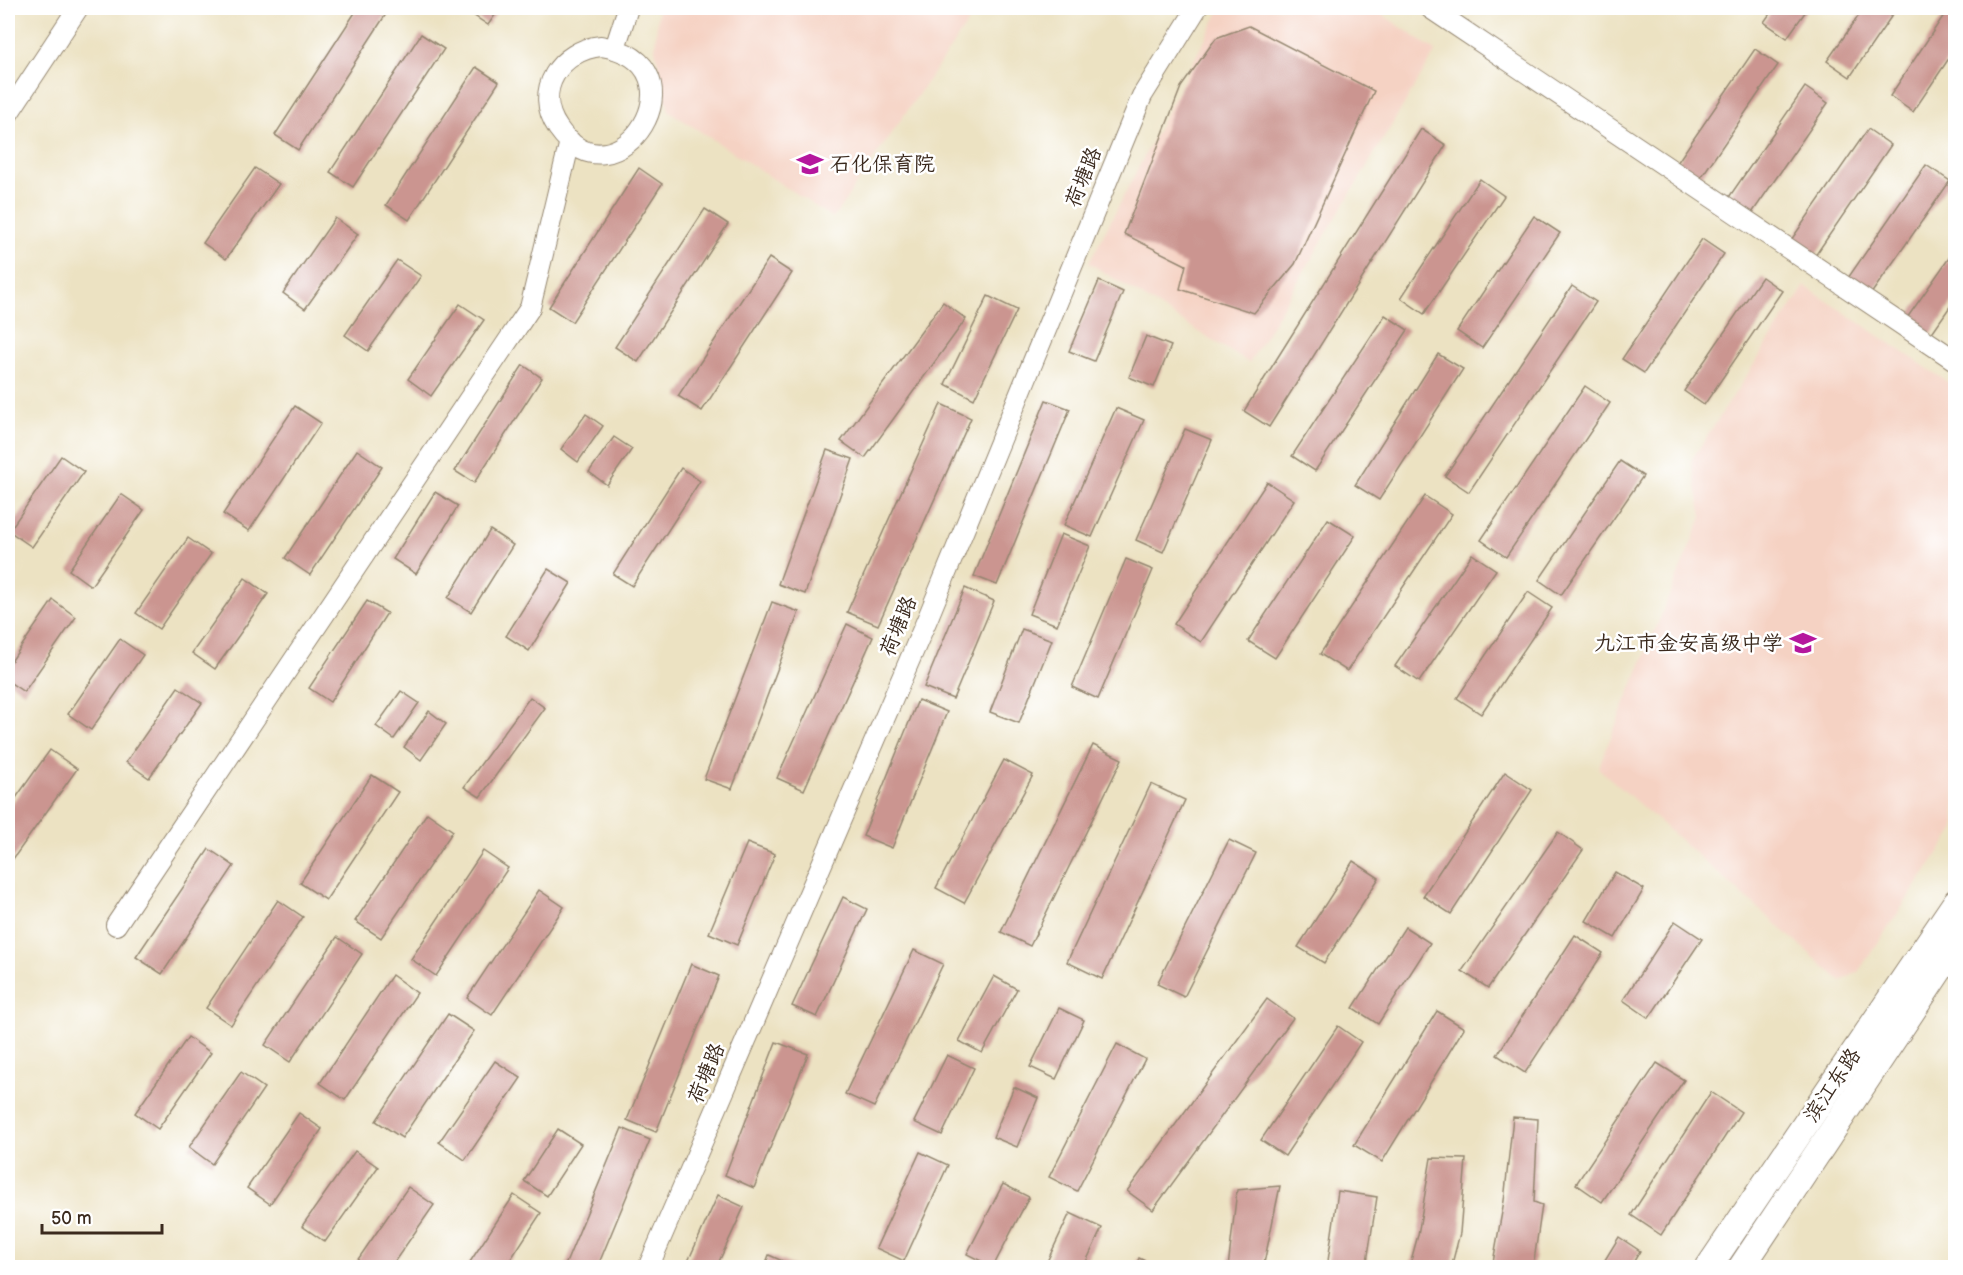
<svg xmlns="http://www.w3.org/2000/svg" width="1963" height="1275" font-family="'Balsamiq Sans','LXGW WenKai TC',sans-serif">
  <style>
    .built { fill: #f5d2c3 }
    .building { fill: #cb9590 }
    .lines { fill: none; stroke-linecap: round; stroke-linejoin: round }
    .minor-casing { stroke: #948670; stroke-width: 22 }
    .major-casing { stroke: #948670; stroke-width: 28 }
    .minor { stroke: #fff; stroke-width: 20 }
    .major { stroke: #fff; stroke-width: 26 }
    .labels { text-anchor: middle; stroke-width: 5; stroke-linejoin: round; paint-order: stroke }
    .poi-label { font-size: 21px; fill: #3b2a1e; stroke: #fff; text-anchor: start }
    .street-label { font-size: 21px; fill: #3b2a1e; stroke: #fff }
  </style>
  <rect width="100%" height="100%" fill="#fff"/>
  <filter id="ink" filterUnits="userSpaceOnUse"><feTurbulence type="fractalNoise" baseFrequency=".0167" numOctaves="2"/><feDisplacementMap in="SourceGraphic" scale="12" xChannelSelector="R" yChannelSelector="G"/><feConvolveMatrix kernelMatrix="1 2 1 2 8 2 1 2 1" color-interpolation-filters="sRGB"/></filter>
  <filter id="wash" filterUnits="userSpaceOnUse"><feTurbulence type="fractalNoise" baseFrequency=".008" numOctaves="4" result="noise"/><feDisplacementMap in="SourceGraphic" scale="24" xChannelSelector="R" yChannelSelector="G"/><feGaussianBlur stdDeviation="1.35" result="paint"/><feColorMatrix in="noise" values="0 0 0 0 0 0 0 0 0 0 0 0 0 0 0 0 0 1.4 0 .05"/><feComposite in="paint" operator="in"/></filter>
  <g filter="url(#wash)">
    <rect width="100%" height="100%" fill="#ece2c2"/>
    <g class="built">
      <polygon points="658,8 978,8 833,218 669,111 655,50"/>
      <polygon points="1221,8 1373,8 1436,51 1249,363 1089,263"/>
      <polygon points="1805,286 1955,387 1955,829 1858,972 1841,981 1598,768 1702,517 1691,461"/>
    </g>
    <g id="blocks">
      <g class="building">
        <polygon points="358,8 382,8 388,11 298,150 275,135"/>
        <polygon points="469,8 500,8 488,25 467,11"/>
        <polygon points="1774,8 1808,8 1787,38 1764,22"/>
        <polygon points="1864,8 1897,8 1850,77 1827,61"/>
        <polygon points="1948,9 1956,13 1956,48 1913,112 1890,96"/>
        <polygon points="1249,26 1374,91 1295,264 1254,313 1180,289 1186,265 1124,234 1181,87 1216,38"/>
        <polygon points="421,34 444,49 353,187 330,172"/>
        <polygon points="1755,49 1778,65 1700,179 1677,163"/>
        <polygon points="476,67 499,82 409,220 386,205"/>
        <polygon points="1805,87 1828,103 1750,216 1727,200"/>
        <polygon points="1421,129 1446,145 1269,427 1244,411"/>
        <polygon points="1868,129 1891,145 1813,259 1789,243"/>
        <polygon points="1926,165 1950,181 1871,294 1848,278"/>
        <polygon points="255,168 279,184 226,259 203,243"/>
        <polygon points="639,168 662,184 572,322 549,307"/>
        <polygon points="1480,179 1504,196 1424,314 1401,298"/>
        <polygon points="705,209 728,224 638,362 615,347"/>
        <polygon points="1534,216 1560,233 1482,348 1457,331"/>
        <polygon points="335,218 358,234 305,309 283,293"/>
        <polygon points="1702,239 1724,254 1644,373 1622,359"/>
        <polygon points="1956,248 1956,298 1931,334 1907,318"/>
        <polygon points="769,258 792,273 702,411 678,396"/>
        <polygon points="397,260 421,276 368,351 345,335"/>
        <polygon points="1762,277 1782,291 1704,405 1684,391"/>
        <polygon points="1099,281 1123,292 1094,361 1069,351"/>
        <polygon points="1572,286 1596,302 1469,492 1445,476"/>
        <polygon points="988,296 1017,310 974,399 945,384"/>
        <polygon points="943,302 966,319 865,458 841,441"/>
        <polygon points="460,304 484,320 431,396 408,379"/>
        <polygon points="1385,315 1408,330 1315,471 1292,456"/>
        <polygon points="1146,336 1171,346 1154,387 1129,377"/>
        <polygon points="1438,354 1463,369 1379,500 1355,485"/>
        <polygon points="523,365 542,378 474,483 455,471"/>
        <polygon points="1585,386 1610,403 1506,557 1481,540"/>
        <polygon points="1046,400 1070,409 997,585 974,576"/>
        <polygon points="941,404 971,418 878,625 847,612"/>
        <polygon points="295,406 321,423 249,531 223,514"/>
        <polygon points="1116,408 1144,420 1092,537 1064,525"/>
        <polygon points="586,414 603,426 578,462 561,449"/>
        <polygon points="1185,429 1212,440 1163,552 1136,540"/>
        <polygon points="614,437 632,449 607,485 589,472"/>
        <polygon points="357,450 382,467 310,575 285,558"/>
        <polygon points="827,450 853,459 805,594 778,584"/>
        <polygon points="61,456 84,472 32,547 9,531"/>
        <polygon points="1620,461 1643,476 1561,595 1539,580"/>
        <polygon points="681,468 700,481 632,586 613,574"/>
        <polygon points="1267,482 1294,500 1201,642 1174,624"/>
        <polygon points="435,492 458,506 416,574 393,559"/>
        <polygon points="121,494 144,510 91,586 69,570"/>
        <polygon points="1425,496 1452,514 1347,671 1320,654"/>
        <polygon points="1328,519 1355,536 1275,658 1248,641"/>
        <polygon points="490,530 513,545 471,612 448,598"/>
        <polygon points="1061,534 1090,546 1057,625 1029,614"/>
        <polygon points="188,538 211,554 159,629 136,613"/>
        <polygon points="1472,554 1496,570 1419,682 1395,666"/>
        <polygon points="1126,559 1153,570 1098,699 1072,687"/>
        <polygon points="548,569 571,583 529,651 506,636"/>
        <polygon points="245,578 268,594 215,669 192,653"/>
        <polygon points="965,588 994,601 953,699 924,687"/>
        <polygon points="1528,592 1552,608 1481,714 1457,698"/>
        <polygon points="53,600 76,617 24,692 8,681 8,666"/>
        <polygon points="367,601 387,613 330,702 309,688"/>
        <polygon points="772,602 799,612 732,789 704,779"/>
        <polygon points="847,624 873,637 804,790 777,778"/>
        <polygon points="1022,629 1052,640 1019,723 990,712"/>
        <polygon points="120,639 143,655 91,730 68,714"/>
        <polygon points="178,687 202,703 149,778 126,762"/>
        <polygon points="401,691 419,703 394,739 376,726"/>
        <polygon points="530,697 545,708 480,797 464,787"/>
        <polygon points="918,700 947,712 892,848 863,836"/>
        <polygon points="429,711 446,724 421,760 404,747"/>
        <polygon points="1093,745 1122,759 1030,946 1001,932"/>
        <polygon points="50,750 77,769 8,866 8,809"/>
        <polygon points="1004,760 1033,775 964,903 936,888"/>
        <polygon points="1505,772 1532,790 1451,914 1423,896"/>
        <polygon points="372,775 398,792 326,900 300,883"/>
        <polygon points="1151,784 1185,800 1102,979 1067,962"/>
        <polygon points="427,813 453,831 381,938 355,921"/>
        <polygon points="1558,832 1583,850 1488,988 1462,971"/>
        <polygon points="1229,840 1256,853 1184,997 1157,984"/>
        <polygon points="747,843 775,854 737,945 709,933"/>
        <polygon points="209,849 234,866 162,974 136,957"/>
        <polygon points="483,851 508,868 436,976 411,959"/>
        <polygon points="1353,861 1379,878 1324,963 1298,947"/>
        <polygon points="1615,872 1644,889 1615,938 1586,921"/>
        <polygon points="539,890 564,907 492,1015 467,998"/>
        <polygon points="843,897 867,909 817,1017 792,1006"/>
        <polygon points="278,900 303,917 231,1025 206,1008"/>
        <polygon points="1675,921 1702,939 1649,1018 1623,1000"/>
        <polygon points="1405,927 1430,943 1378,1024 1353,1008"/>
        <polygon points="1575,935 1603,953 1525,1073 1497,1055"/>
        <polygon points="337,937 362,954 290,1062 265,1045"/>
        <polygon points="914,950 943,964 874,1107 845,1094"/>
        <polygon points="691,964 719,976 656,1132 627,1120"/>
        <polygon points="392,975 417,993 345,1100 320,1083"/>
        <polygon points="994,976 1017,989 982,1053 959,1041"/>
        <polygon points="1267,999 1293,1018 1153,1210 1127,1191"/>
        <polygon points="1059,1008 1084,1020 1056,1079 1030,1067"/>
        <polygon points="1437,1011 1464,1028 1382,1162 1354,1145"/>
        <polygon points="448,1014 474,1031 402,1138 376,1121"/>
        <polygon points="1338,1026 1361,1042 1285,1156 1261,1140"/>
        <polygon points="188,1037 211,1053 158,1129 135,1113"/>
        <polygon points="776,1042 808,1054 754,1188 725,1175"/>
        <polygon points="1117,1044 1145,1059 1077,1191 1049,1177"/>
        <polygon points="947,1055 974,1068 942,1135 914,1122"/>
        <polygon points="495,1061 521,1078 465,1160 439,1142"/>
        <polygon points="1657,1063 1684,1080 1602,1202 1576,1184"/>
        <polygon points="241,1072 264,1088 212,1164 189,1147"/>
        <polygon points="1014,1087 1038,1098 1017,1147 993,1137"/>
        <polygon points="1711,1092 1741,1112 1661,1235 1631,1215"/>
        <polygon points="299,1113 322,1129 270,1204 247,1188"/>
        <polygon points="1513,1117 1538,1119 1534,1202 1542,1205 1533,1268 1492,1268 1504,1201"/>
        <polygon points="622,1128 650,1140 597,1268 564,1268"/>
        <polygon points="558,1129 581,1144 547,1196 524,1181"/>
        <polygon points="355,1151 378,1167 325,1242 302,1226"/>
        <polygon points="920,1152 948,1165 904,1261 876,1248"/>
        <polygon points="1431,1158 1466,1159 1460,1233 1451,1268 1409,1268 1418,1235"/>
        <polygon points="1003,1184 1029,1197 993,1267 967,1254"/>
        <polygon points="1280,1186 1263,1268 1228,1268 1237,1190"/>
        <polygon points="408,1187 434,1205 390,1268 352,1268"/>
        <polygon points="1338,1191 1377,1197 1366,1268 1327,1268"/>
        <polygon points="514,1195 541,1213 505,1268 466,1268"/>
        <polygon points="718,1195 744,1207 716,1268 685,1268"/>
        <polygon points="1070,1213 1102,1228 1083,1268 1044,1268"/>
        <polygon points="1619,1237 1640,1251 1630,1268 1600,1268"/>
        <polygon points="769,1255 798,1268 764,1268"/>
        <polygon points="1139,1258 1159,1268 1135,1268"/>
      </g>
    </g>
  </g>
  <g filter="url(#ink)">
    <use href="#blocks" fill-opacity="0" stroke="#948670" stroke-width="1.5"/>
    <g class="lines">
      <g class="minor-casing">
        <g id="minor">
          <polyline points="1430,8 1956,361"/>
          <path d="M601,46C712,64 616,212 558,128C532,90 561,50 601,46Z"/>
          <polyline points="615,48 628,8"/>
          <polyline points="8,114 78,8"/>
          <polyline points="116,925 530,308 570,141"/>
          <polyline points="648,1268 929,615 1142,96 1197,8"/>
        </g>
      </g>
      <g class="major-casing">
        <g id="major">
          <polyline points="1708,1268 1956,902"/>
          <polyline points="1741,1268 1956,945"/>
        </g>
      </g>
      <use href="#minor" class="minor"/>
      <use href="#major" class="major"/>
    </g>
  </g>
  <defs>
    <g id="school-bare" transform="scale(2.07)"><path d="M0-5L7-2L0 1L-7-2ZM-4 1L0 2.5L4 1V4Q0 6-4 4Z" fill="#b5179e" stroke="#fff" stroke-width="2.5" paint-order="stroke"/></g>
  </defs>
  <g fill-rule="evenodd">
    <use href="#school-bare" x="810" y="164"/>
    <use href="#school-bare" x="1803" y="643"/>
  </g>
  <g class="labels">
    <g class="poi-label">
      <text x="830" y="171">石化保育院</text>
      <text x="1783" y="650" text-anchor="end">九江市金安高级中学</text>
    </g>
    <g class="street-label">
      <text transform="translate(1083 177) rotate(-68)" y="7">荷塘路</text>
      <text transform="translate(898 626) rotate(-67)" y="7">荷塘路</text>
      <text transform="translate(706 1073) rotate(-67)" y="7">荷塘路</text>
      <text transform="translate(1832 1085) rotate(-56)" y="7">滨江东路</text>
    </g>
  </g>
  <rect width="1963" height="1275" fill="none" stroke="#fff" stroke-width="30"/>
  <path d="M42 1224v9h120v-9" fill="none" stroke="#3b2a1e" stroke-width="3"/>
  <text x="51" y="1224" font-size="18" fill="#3b2a1e" stroke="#ffffff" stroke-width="4.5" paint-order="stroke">50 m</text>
</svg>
